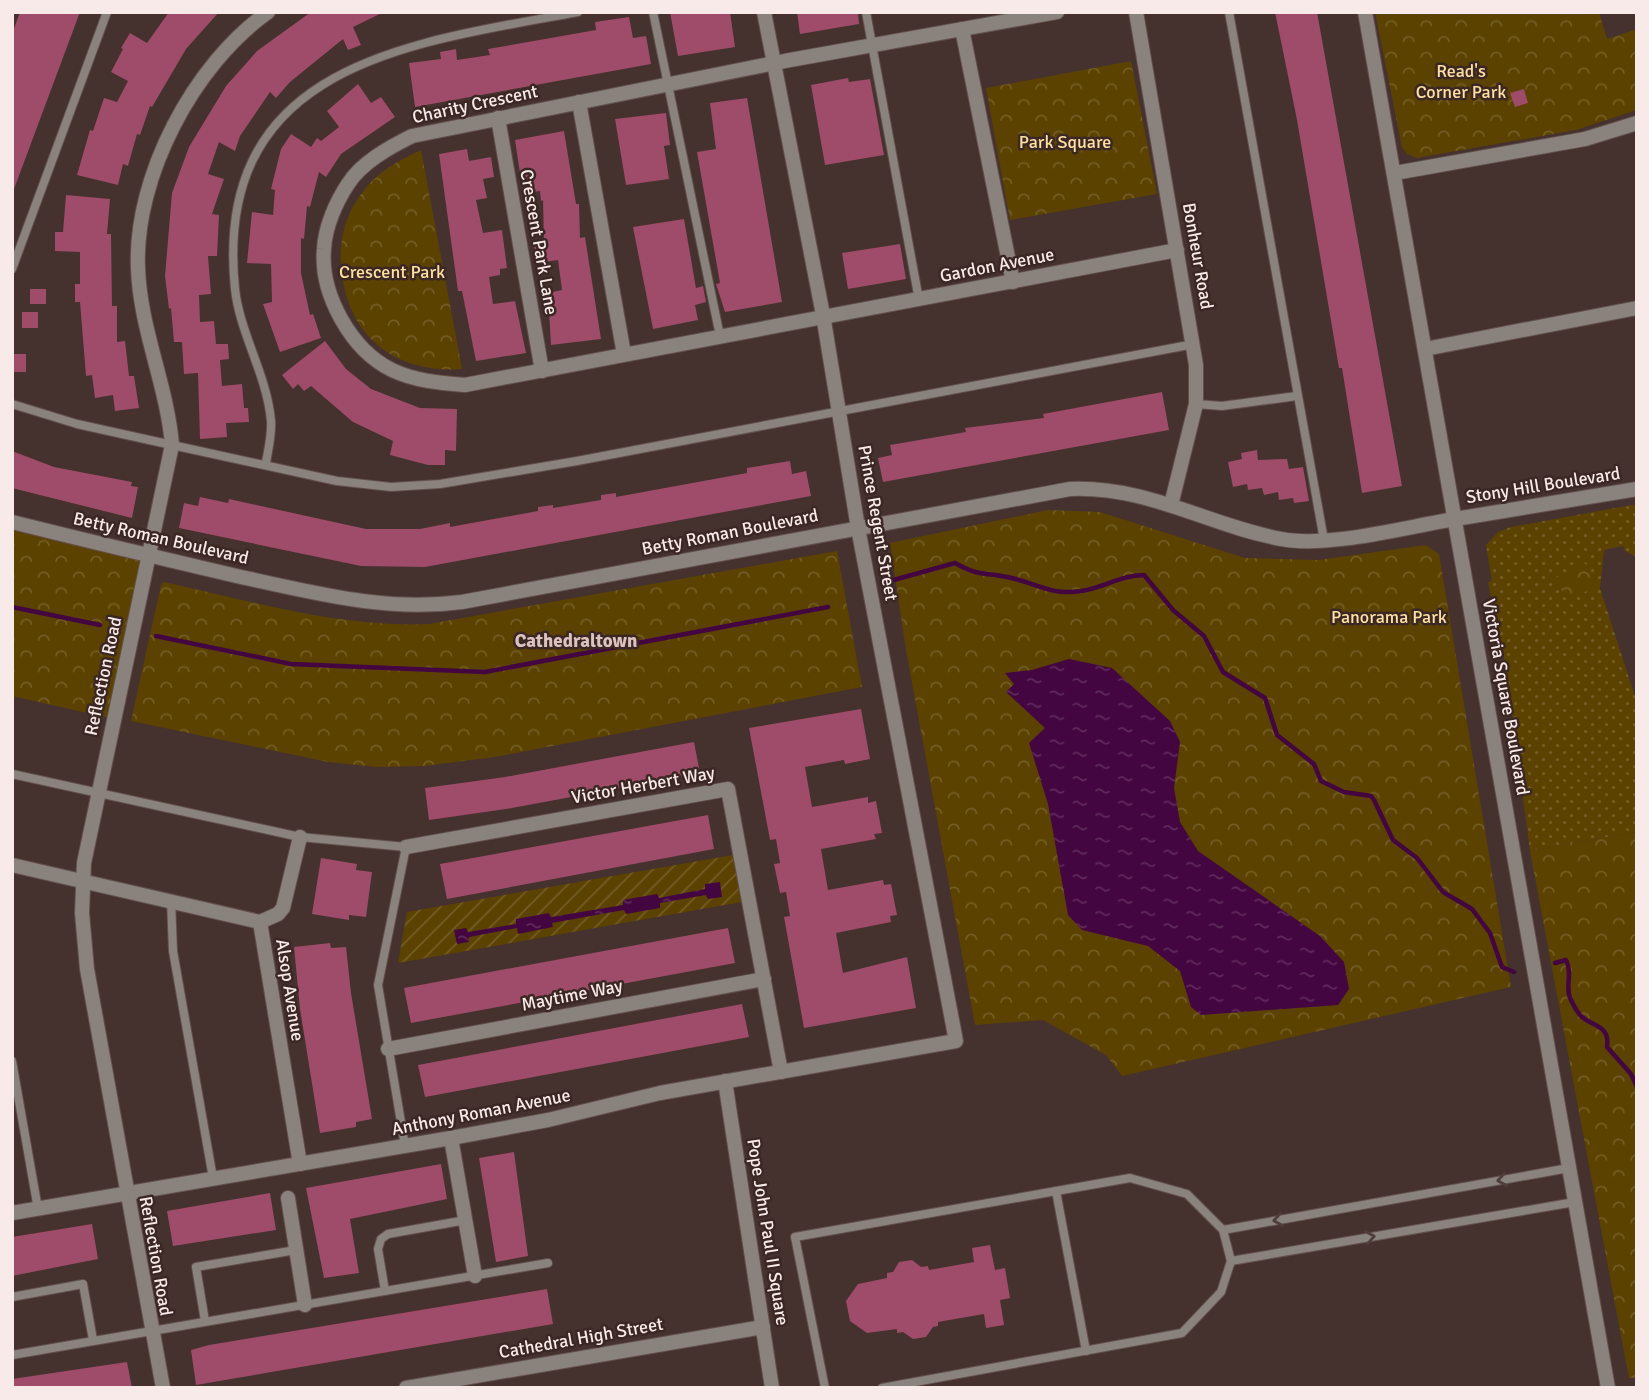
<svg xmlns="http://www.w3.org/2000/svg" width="1649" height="1400" font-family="Signika,sans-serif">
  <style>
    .grass { fill: url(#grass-dots) }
    .park { fill: url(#park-crowns) }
    .garden { fill: url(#garden-furrows) }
    .water { fill: url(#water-ripples) }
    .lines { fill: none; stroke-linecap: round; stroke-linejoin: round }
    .stream { stroke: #430640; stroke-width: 4.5 }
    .building { fill: #9e4c69 }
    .service-casing { stroke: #624f4c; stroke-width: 10 }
    .minor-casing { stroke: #624f4c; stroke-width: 16 }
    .tertiary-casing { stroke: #624f4c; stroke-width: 16 }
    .service { stroke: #8a827c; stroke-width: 8 }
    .minor { stroke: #8a827c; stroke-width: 14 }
    .tertiary { stroke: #8a827c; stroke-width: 14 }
    .oneway { stroke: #4f3e3a }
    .labels { text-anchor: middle; stroke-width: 5; stroke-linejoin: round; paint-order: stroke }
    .park-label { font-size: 18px; fill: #fee0a1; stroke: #3b2724 }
    .street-label { font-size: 18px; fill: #f8eae8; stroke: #3b2724 }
    .neighbourhood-label { font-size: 19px; font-weight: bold; fill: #ddc3bf; stroke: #3b2724 }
  </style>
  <defs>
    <pattern id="grass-dots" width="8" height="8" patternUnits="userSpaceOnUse" patternTransform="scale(1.75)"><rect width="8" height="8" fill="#5b4200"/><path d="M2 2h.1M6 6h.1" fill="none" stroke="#735d25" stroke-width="1.8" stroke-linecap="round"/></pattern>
    <pattern id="park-crowns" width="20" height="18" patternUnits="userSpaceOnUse" patternTransform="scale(1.75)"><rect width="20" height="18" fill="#5b4200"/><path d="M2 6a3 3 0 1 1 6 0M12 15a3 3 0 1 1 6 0" fill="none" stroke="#735d25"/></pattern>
    <pattern id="garden-furrows" width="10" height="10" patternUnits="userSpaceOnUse" patternTransform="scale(1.75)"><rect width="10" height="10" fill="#5b4200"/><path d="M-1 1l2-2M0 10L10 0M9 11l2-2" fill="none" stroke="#735d25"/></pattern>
    <pattern id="water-ripples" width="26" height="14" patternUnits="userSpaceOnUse" patternTransform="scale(1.75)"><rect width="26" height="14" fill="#430640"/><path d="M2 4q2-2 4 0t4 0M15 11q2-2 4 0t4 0" fill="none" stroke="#5f2a5c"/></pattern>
  </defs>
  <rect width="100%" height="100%" fill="#45312e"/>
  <polygon class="grass" points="1637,504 1637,557 1625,551 1623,546 1604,550 1600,588 1637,703 1637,832 1530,851 1506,668 1488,582 1492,581 1486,545 1498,532 1511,527"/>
  <g class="park">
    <polygon points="1375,12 1599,12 1607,39 1637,29 1637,110 1576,130 1417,158 1407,154 1402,147"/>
    <polygon points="1131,61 1157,194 1010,220 986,88"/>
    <path d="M421,150L462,369C393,374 345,334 341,264C339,237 347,210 365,189C380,170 400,160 421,150Z"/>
    <polygon points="1048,510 1100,512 1245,558 1318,560 1426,545 1439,554 1511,987 1122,1076 1106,1055 1043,1020 975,1025 906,650 890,543"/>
    <polygon points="12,522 150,557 114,719 12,696"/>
    <path d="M837,551L862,687L495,757L424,766L376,767L328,762L131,721L161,585L164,582C251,601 339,628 429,624Z"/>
    <polygon points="1585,563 1597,586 1567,601 1555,578"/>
    <polygon points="1637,832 1637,1378 1629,1378 1530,851"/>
  </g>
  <polygon class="garden" points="733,855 742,902 398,963 407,912"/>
  <g class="water">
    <polygon points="1069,659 1112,668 1170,721 1180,742 1174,788 1180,822 1198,851 1320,936 1344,962 1349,989 1338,1005 1201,1015 1191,1007 1180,971 1148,946 1082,930 1068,915 1048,804 1029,743 1045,728 1006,692 1014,684 1005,673 1032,670"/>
    <polygon points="720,882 722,897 708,899 706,895 660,903 660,908 626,914 624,910 552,923 553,927 518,934 517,928 469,937 469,942 457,944 454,930 466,928 468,932 516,924 516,919 549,913 551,917 623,905 623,900 657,894 659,898 705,889 705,884"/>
  </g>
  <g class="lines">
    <g class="stream">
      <path d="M890,581L955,563C978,576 982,572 1007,577C1035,582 1049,596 1081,591C1103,588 1121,575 1144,575L1173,610L1204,636L1223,672L1265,698L1277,735L1314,764L1321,781L1344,792L1371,796L1374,800L1393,840L1417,858L1443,892L1472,909L1490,933L1502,967L1514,972"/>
      <polyline points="12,607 100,625"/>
      <polyline points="156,636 291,664 485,672 828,607"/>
      <path d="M1555,963L1566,960C1573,973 1565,986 1570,998C1573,1004 1577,1013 1582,1017C1595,1027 1610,1026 1607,1047L1631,1074L1637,1087"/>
    </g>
  </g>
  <g class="building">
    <polygon points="20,12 80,12 14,189 12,34"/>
    <polygon points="169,12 219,12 186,49 152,107 150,106 140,135 137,134 128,166 123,164 118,185 77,175 90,130 93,131 104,98 117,102 128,81 111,72 123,49 121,48 130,33 147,43"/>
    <polygon points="311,12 384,12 353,27 361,45 348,50 343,39 290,82 276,98 270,92 240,136 235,151 219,142 208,174 224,179 212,214 219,215 217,256 208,256 211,294 199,295 200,322 214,321 216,344 228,344 229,359 220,360 222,386 242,384 244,408 248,408 249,422 226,423 227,437 200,439 198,373 184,374 182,342 174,342 171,308 169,309 165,276 172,193 189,147 226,86 257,51"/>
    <polygon points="670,12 730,12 735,47 678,56"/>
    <polygon points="797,12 858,12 859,24 800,34"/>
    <polygon points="1275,12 1317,12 1402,486 1362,493 1342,368 1339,368 1297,120"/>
    <polygon points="629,17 633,38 646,36 651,64 415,107 409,63 441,59 440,52 456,49 457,60 490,55 488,49 596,30 595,22"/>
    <polygon points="848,78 849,82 870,79 884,155 825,165 811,85"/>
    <polygon points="358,84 371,103 381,97 395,117 341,154 326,177 319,172 310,207 307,206 304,239 301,238 301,273 310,315 313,314 321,338 280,352 263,304 272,302 271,264 247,263 252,212 273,215 275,190 271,189 281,149 291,134 311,147 317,138 321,141 339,127 327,111"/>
    <polygon points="1524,89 1528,103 1515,107 1510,93"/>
    <polygon points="747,98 782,302 725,312 716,284 720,283 697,152 716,149 710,103"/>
    <polygon points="666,113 670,145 664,146 669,179 626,185 615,119"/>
    <polygon points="564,131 576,204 579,204 580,238 585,237 601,339 551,345 548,293 562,290 558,260 537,263 534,244 544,243 543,200 541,201 540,191 523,193 515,140"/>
    <polygon points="467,149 469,161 491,157 494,177 483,179 487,198 476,200 483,233 502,230 507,268 500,269 500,275 489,277 493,304 515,301 526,353 476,361 462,291 458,291 439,154"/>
    <polygon points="66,195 110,199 107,234 111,234 112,306 117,306 117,342 125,341 129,376 134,376 139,408 115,411 113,395 95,398 92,375 86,376 80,302 75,302 75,284 80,284 80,252 55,251 55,232 63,232"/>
    <polygon points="684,219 696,288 703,286 706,302 695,305 698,320 653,329 633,227"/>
    <polygon points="900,244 906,279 848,289 842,253"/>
    <rect x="30" y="289" width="16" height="15"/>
    <rect x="22" y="312" width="16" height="16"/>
    <polygon points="325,341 346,369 371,389 420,408 457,409 456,451 445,450 445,465 428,465 390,455 393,441 353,422 311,386 304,391 298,384 293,389 282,375"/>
    <rect x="12" y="354" width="14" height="18"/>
    <polygon points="1162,392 1169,430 883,482 878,458 892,455 890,445 966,432 965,428 1044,418 1043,414"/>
    <polygon points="1257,450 1258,460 1287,459 1289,469 1303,467 1309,501 1294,503 1293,498 1279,500 1278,492 1264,495 1262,488 1248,490 1247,484 1233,487 1228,462 1242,459 1241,453"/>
    <polygon points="12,451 54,467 132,482 131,486 138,487 132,518 12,488"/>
    <polygon points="790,461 792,474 806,471 811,496 425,567 361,566 179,528 184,503 198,506 200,497 228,503 229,499 366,529 420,529 450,523 450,527 538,511 538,507 553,505 553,508 601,500 601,495 616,493 616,497 747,473 747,468"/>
    <polygon points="861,709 870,759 845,764 844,760 805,767 812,807 868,797 868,803 876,801 882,833 874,834 876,839 821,849 828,890 883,880 884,885 891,884 897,915 890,916 891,922 836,933 843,973 907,957 916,1008 804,1028 784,917 790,916 786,892 780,893 774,864 780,863 776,839 770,840 749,728"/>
    <polygon points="694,742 700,773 506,809 429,820 425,788 505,777"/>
    <polygon points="708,815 714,849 447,899 440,864"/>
    <polygon points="321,858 357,864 356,870 372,872 366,917 349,915 349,920 312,914"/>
    <polygon points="728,928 735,963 411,1023 404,988"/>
    <polygon points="330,943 331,948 346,947 351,993 372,1119 356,1122 356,1127 320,1133 300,1009 294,947"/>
    <polygon points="742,1004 749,1037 425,1097 418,1065"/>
    <polygon points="514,1152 528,1256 496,1262 479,1158"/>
    <polygon points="441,1164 447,1199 350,1219 359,1273 324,1278 306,1188"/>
    <polygon points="270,1193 276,1230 173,1246 167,1211"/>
    <polygon points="92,1224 98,1259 12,1276 12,1237"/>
    <polygon points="990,1245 995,1270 1005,1268 1010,1298 1000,1300 1004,1325 986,1328 984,1314 938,1322 938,1326 933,1327 926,1337 913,1339 903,1332 897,1333 897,1329 867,1333 850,1321 846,1301 858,1284 887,1278 887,1273 893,1272 899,1262 912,1260 921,1267 928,1266 929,1270 974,1262 972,1248"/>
    <polygon points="547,1289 553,1324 196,1385 191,1350 209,1345"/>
    <polygon points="127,1362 132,1388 12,1388 12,1379"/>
  </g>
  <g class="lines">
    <g class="service-casing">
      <g id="service">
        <polyline points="653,12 720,336"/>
        <polyline points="866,12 919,300"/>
        <polyline points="1229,12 1324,540"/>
        <polyline points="12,269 107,12"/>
        <polyline points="12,404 77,424 172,445 337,481 391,487 440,484 577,461 1194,344"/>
        <polyline points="1196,404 1222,406 1297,396"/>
        <path d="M266,463C268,450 272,435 271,421C267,375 240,334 235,289C212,63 411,43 578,12"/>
        <polyline points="12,774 300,837 406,847 378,985 405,1146"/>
        <polyline points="171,900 173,951 213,1178"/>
        <polyline points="12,1061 38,1209"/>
        <polyline points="1056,1191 1086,1351"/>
        <polyline points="1223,1230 1569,1168"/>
        <polyline points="1231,1261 1575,1202"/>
        <polyline points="385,1291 378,1249 381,1239 388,1234 466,1220"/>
        <polyline points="12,1297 83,1284 93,1340"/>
        <polyline points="205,1321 196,1267 296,1250"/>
        <polyline points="12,1355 548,1263"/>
        <polyline points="825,1388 795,1237 1130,1178 1187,1194 1223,1230 1231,1261 1221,1292 1182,1333 882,1388"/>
      </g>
    </g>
    <g class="minor-casing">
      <g id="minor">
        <path d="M1057,12L790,60L412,136C390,147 362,162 348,184C336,202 325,227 324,249C320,294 351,350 392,370C415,381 440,383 465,385L1177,250"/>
        <polyline points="1136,12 1196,365 1196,404 1171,505"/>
        <polyline points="962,29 1013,282"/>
        <polyline points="579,102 624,354"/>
        <polyline points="498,118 542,371"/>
        <polyline points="1395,173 1585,139 1637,123"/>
        <polyline points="1425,349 1637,308"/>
        <path d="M12,522C88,541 164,559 241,577C316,593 385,612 462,602L1070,489C1149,486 1207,525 1281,539C1330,548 1405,527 1455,519"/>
        <polyline points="406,847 728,789 781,1072"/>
        <polyline points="12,865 260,922"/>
        <polyline points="260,922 300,1164"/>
        <polyline points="260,922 278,914 283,908 300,837"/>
        <polyline points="388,1049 764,979"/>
        <polyline points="725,1081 772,1388"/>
        <polyline points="451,1138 475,1276"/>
        <polyline points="288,1198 305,1305"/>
        <polyline points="12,1213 451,1138 548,1120 660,1093 956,1041 858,528 823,315 764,12"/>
        <polyline points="406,1388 763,1327"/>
      </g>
    </g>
    <g class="tertiary-casing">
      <g id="tertiary">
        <polyline points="1365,12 1608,1388"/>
        <polyline points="1455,519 1637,489"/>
        <path d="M163,1388L87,969L82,913L84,863L172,445C167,385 140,329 138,268C134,177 194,64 268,12"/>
      </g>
    </g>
    <use href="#service" class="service"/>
    <use href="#minor" class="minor"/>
    <use href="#tertiary" class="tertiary"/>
  </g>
  <defs><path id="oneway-chevron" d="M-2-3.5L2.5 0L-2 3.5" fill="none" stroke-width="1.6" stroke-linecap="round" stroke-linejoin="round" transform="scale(1.75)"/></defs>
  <g class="oneway">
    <use href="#oneway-chevron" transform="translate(1502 1180) rotate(170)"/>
    <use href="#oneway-chevron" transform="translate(1278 1220) rotate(170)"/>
    <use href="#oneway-chevron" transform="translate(1370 1237) rotate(-10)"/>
  </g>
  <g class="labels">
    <g class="park-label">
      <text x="1461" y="77">Read's<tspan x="1461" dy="21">Corner Park</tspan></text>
      <text x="1065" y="148">Park Square</text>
      <text x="392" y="278">Crescent Park</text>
      <text x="1389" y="623">Panorama Park</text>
    </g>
    <g class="street-label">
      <text transform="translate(475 104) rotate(-12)" y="6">Charity Crescent</text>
      <text transform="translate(539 242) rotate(80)" y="6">Crescent Park Lane</text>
      <text transform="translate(1198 256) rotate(80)" y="6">Bonheur Road</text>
      <text transform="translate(997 265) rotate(-11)" y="6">Gardon Avenue</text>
      <text transform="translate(1543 485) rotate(-9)" y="6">Stony Hill Boulevard</text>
      <text transform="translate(878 523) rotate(80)" y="6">Prince Regent Street</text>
      <text transform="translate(730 532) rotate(-11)" y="6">Betty Roman Boulevard</text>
      <text transform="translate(161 538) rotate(13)" y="6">Betty Roman Boulevard</text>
      <text transform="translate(103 676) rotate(-78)" y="6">Reflection Road</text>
      <text transform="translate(1506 697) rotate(80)" y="6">Victoria Square Boulevard</text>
      <text transform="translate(643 785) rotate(-10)" y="6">Victor Herbert Way</text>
      <text transform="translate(290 990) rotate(81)" y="6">Alsop Avenue</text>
      <text transform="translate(572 995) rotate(-11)" y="6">Maytime Way</text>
      <text transform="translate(481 1112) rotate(-11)" y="6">Anthony Roman Avenue</text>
      <text transform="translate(768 1232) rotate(81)" y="6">Pope John Paul II Square</text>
      <text transform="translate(156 1256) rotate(80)" y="6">Reflection Road</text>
      <text transform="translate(581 1338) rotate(-10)" y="6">Cathedral High Street</text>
    </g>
    <g class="neighbourhood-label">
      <text x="576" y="647">Cathedraltown</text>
    </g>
  </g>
  <rect width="1649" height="1400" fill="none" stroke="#f8eae8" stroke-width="28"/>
</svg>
